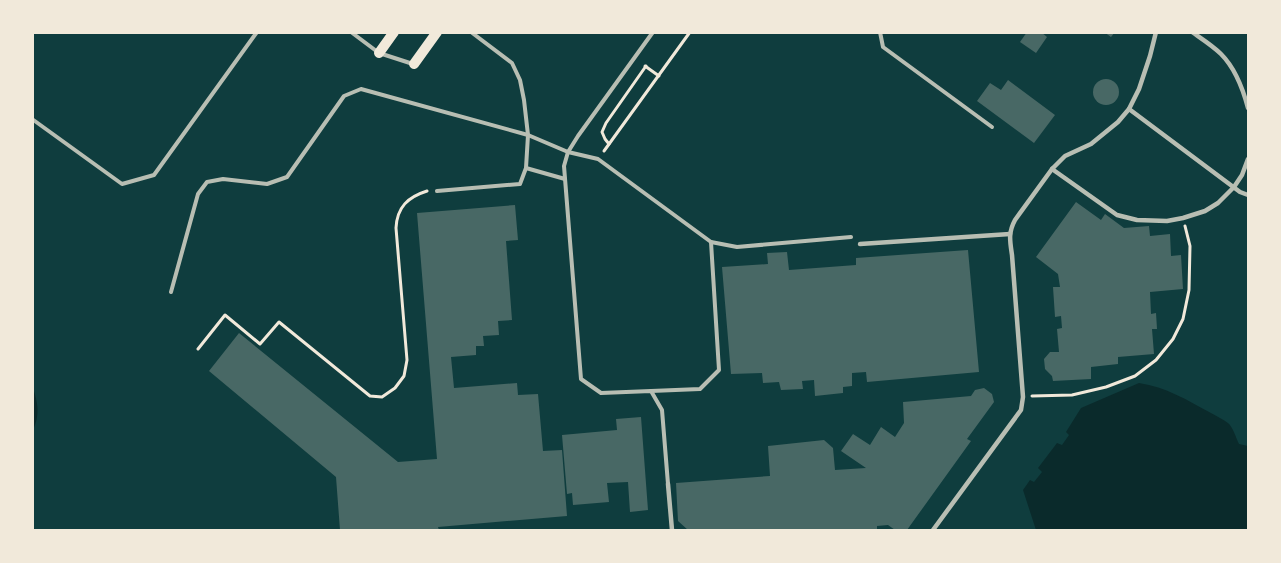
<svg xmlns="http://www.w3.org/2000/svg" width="1281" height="563" font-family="'Archivo Narrow',sans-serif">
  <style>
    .water { fill: #0a2a2b }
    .building { fill: #486865 }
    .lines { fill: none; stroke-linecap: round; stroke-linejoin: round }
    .path { stroke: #f1e9da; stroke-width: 3 }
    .service { stroke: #b8beb3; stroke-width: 4 }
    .pedestrian { stroke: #b8beb3; stroke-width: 4.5 }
    .secondary { stroke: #f1e9da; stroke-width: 10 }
  </style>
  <rect width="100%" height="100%" fill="#0f3d3e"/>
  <g class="water">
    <path d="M1139,383C1166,387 1187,400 1211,413C1216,416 1223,419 1228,423C1233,427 1236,438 1239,444L1248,446V530H1036L1023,490L1030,480L1034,482L1042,472L1038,468L1057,443L1062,445L1069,435L1066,432L1081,408Z"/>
    <path d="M33,388C38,403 40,415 33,430Z"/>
  </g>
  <g class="building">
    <polygon points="1027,32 1041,32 1047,37 1036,53 1020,42"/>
    <polygon points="1104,32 1115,32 1111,37"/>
    <circle cx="1106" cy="92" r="13"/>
    <polygon points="1008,80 1055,115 1034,143 977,101 990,83 1001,90"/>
    <polygon points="1076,202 1101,220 1105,214 1124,228 1149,226 1150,236 1170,234 1171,256 1181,255 1183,289 1150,292 1151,314 1156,313 1157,329 1152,329 1154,354 1118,357 1118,364 1091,367 1091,379 1053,381 1052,376 1045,369 1044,359 1050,352 1059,352 1057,329 1062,328 1061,316 1055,317 1053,287 1060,287 1058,274 1036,257"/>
    <polygon points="515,205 518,240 506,241 512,320 498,321 499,335 483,336 484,346 476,346 476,355 451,357 454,388 517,383 518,395 538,394 543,451 562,450 567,516 438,527 439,530 340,530 336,477 209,371 239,333 398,462 437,459 417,213"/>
    <polygon points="968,250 979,372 867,382 866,372 852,373 852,386 843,387 843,393 815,396 814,380 802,381 803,389 781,390 779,382 763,383 762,373 731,374 722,267 768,264 767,253 787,252 789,270 856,265 856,258"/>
    <polygon points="984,388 992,394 994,402 967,439 971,441 907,530 895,530 888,525 877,526 877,530 688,530 678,521 676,483 770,476 768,446 824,440 833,448 835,470 866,468 841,451 853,434 870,445 881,427 895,437 904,423 903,402 971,396 975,390"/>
    <polygon points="641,417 648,510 630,512 628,482 607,483 609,502 573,505 572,493 567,494 562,435 617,430 616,419"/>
  </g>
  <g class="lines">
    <g class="path">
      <polyline points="645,66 659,76"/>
      <polyline points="609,144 605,139 602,132 606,123 646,66"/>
      <polyline points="604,151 690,32"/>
      <path d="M198,349L225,315L260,344L279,322L370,396L382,397L395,388L404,376L407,360L396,228C397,207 408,197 427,191"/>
      <polyline points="1032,396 1072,395 1106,387 1135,376 1156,360 1173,339 1183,319 1189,290 1190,246 1185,226"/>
    </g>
    <g class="service">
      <polyline points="351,32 379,53 413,64"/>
      <polyline points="653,32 578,136 568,152 564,166 581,379 601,393 651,391 662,410 668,484"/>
      <polyline points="880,32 883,47 992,127"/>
      <polyline points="32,119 122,184 154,175 257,32"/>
      <polyline points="526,168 565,179"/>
      <polyline points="437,191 520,184 526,168 528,135 524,100 520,80 512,63 471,32"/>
      <polyline points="711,242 737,247 851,237"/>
      <polyline points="171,292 198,194 207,182 223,179 267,184 287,177 344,96 361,89 528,135 568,152 598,159 711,242 719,370 700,389 651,391"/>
    </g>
    <g class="pedestrian">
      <path d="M1192,32C1202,39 1213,46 1221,54C1235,68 1243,89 1248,108"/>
      <polyline points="1129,109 1240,192 1248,195"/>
      <polyline points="1052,169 1117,215 1137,220 1167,221 1183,218 1205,211 1218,203 1234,187 1242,175 1248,159"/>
      <polyline points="860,244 1010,234"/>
      <polyline points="668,484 672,530"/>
      <path d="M933,530L1021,410L1023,397L1012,255C1010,241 1008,233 1015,220L1052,169L1065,156L1091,144L1118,122L1129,109L1139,89L1150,56L1156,32"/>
    </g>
    <g class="secondary">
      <polyline points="379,53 394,32"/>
      <polyline points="414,64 437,32"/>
    </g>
  </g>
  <rect width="1281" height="563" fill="none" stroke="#f1e9da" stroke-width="68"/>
</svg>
